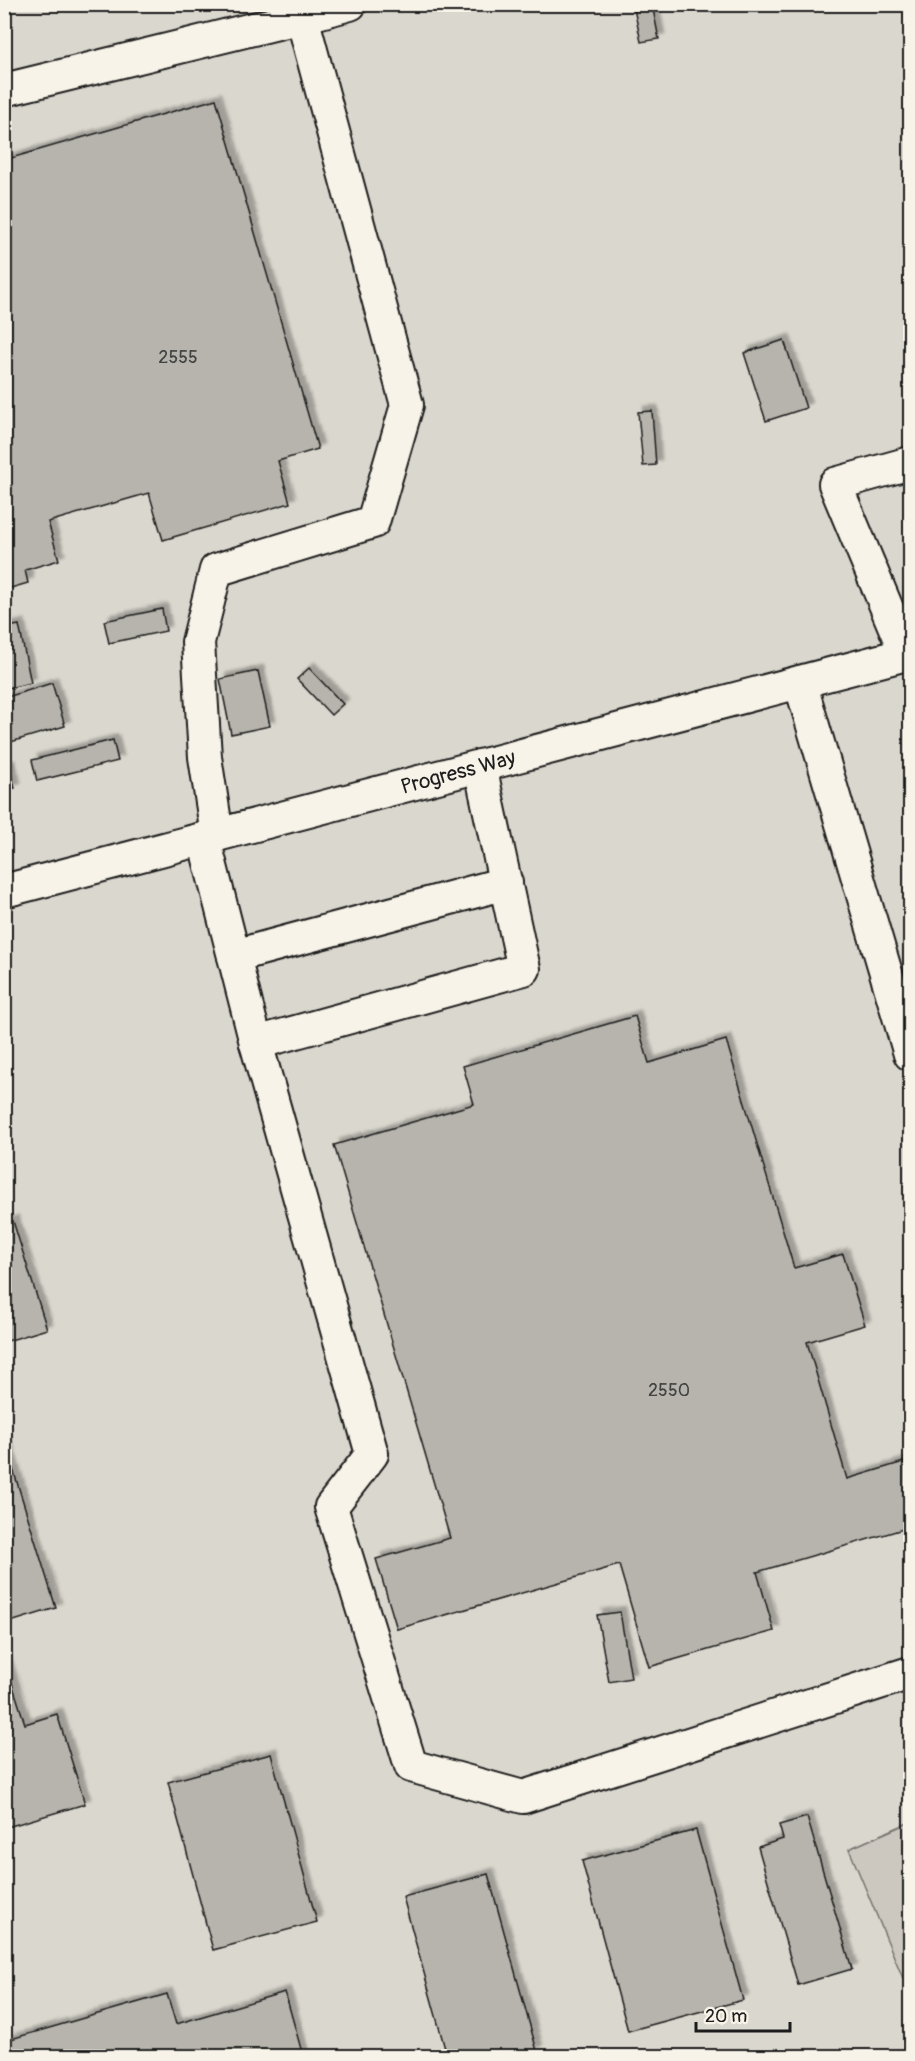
<svg xmlns="http://www.w3.org/2000/svg" width="915" height="2061" font-family="Pangolin,sans-serif">
  <style>
    .built { fill: #dad7ce }
    .green { fill: #ccc8c0; stroke: #74726e; stroke-width: 1.5 }
    .building { fill: #b6b4ac; stroke: #1c1c1c; stroke-width: 1.5; filter: url(#shadow) }
    .lines { fill: none; stroke-linecap: round; stroke-linejoin: round }
    .minor-casing { stroke: #1c1c1c; stroke-width: 36 }
    .minor { stroke: #f7f3e8; stroke-width: 32 }
    .labels { text-anchor: middle; stroke-width: 4.5; stroke-linejoin: round; paint-order: stroke }
    .number-label { font-size: 18px; fill: #424240 }
    .street-label { font-size: 21px; fill: #1c1c1c; stroke: #f7f3e8 }
  </style>
  <defs>
    <filter id="shadow"><feDropShadow dx="5.5" dy="-5.5" stdDeviation="1.5" flood-color="#0004"/></filter>
  </defs>
  <rect width="100%" height="100%" fill="#eae6dc"/>
  <filter id="ink" filterUnits="userSpaceOnUse"><feTurbulence type="fractalNoise" baseFrequency=".0167" numOctaves="2"/><feDisplacementMap in="SourceGraphic" scale="12" xChannelSelector="R" yChannelSelector="G"/><feConvolveMatrix kernelMatrix="1 2 1 2 8 2 1 2 1" color-interpolation-filters="sRGB"/></filter>
  <g filter="url(#ink)">
    <rect class="built" x="5" y="5" width="905" height="2051"/>
    <polygon class="green" points="910,1822 910,1995 849,1849"/>
    <g class="building">
      <polygon points="633,4 652,4 659,39 641,42"/>
      <polygon points="216,99 318,449 278,461 290,503 163,540 149,493 48,522 59,560 25,570 28,583 4,590 4,160"/>
      <polygon points="784,340 806,408 766,421 744,353"/>
      <polygon points="652,411 656,465 643,466 638,412"/>
      <polygon points="162,609 166,631 109,643 104,621"/>
      <polygon points="19,625 31,683 4,689 4,628"/>
      <polygon points="309,668 343,704 331,715 297,679"/>
      <polygon points="258,671 270,726 231,734 220,679"/>
      <polygon points="52,683 65,726 4,744 4,698"/>
      <polygon points="113,740 118,761 37,781 32,760"/>
      <polygon points="9,766 15,788 4,791 4,767"/>
      <polygon points="635,1016 649,1063 726,1040 794,1268 843,1254 865,1325 807,1342 847,1479 910,1460 910,1527 757,1572 774,1631 649,1667 619,1565 397,1629 376,1559 450,1538 334,1145 474,1104 463,1066"/>
      <polygon points="13,1221 47,1329 4,1342 4,1224"/>
      <polygon points="4,1440 56,1608 4,1624"/>
      <polygon points="620,1612 631,1678 609,1682 597,1615"/>
      <polygon points="4,1658 25,1724 57,1714 85,1804 4,1828"/>
      <polygon points="271,1754 317,1922 213,1950 168,1782"/>
      <polygon points="807,1817 852,1969 798,1985 758,1847 783,1839 779,1825"/>
      <polygon points="696,1830 743,2000 628,2031 582,1861"/>
      <polygon points="488,1874 537,2051 518,2056 447,2056 403,1897"/>
      <polygon points="285,1992 303,2056 4,2056 4,2041 167,1994 176,2024"/>
    </g>
    <g class="lines">
      <g class="minor-casing">
        <g id="minor">
          <polyline points="302,17 350,4"/>
          <polyline points="4,90 302,17 407,405 373,522 216,570 198,642 205,757 217,835"/>
          <polyline points="906,654 835,484 910,463"/>
          <polyline points="800,682 910,1054"/>
          <polyline points="204,839 256,1043 524,969 480,766"/>
          <polyline points="4,891 910,653"/>
          <polyline points="234,956 506,883"/>
          <polyline points="256,1043 372,1454 331,1507 411,1766 523,1797 910,1673"/>
        </g>
      </g>
      <use href="#minor" class="minor"/>
    </g>
  </g>
  <g class="labels">
    <g class="number-label">
      <text x="178" y="363">2555</text>
      <text x="669" y="1396">2550</text>
    </g>
    <g class="street-label">
      <text transform="translate(458 772) rotate(-15)" y="7">Progress Way</text>
    </g>
  </g>
  <rect width="915" height="2061" fill="none" stroke="#f7f3e8" stroke-width="24"/>
  <rect x="12" y="12" width="891" height="2037" fill="none" stroke="#1c1c1c" stroke-width="2" filter="url(#ink)"/>
  <path d="M696 2022v9h94v-9" fill="none" stroke="#1c1c1c" stroke-width="3"/>
  <text x="705" y="2022" font-size="18" fill="#1c1c1c" stroke="#f7f3e8" stroke-width="4.5" paint-order="stroke">20 m</text>
</svg>
